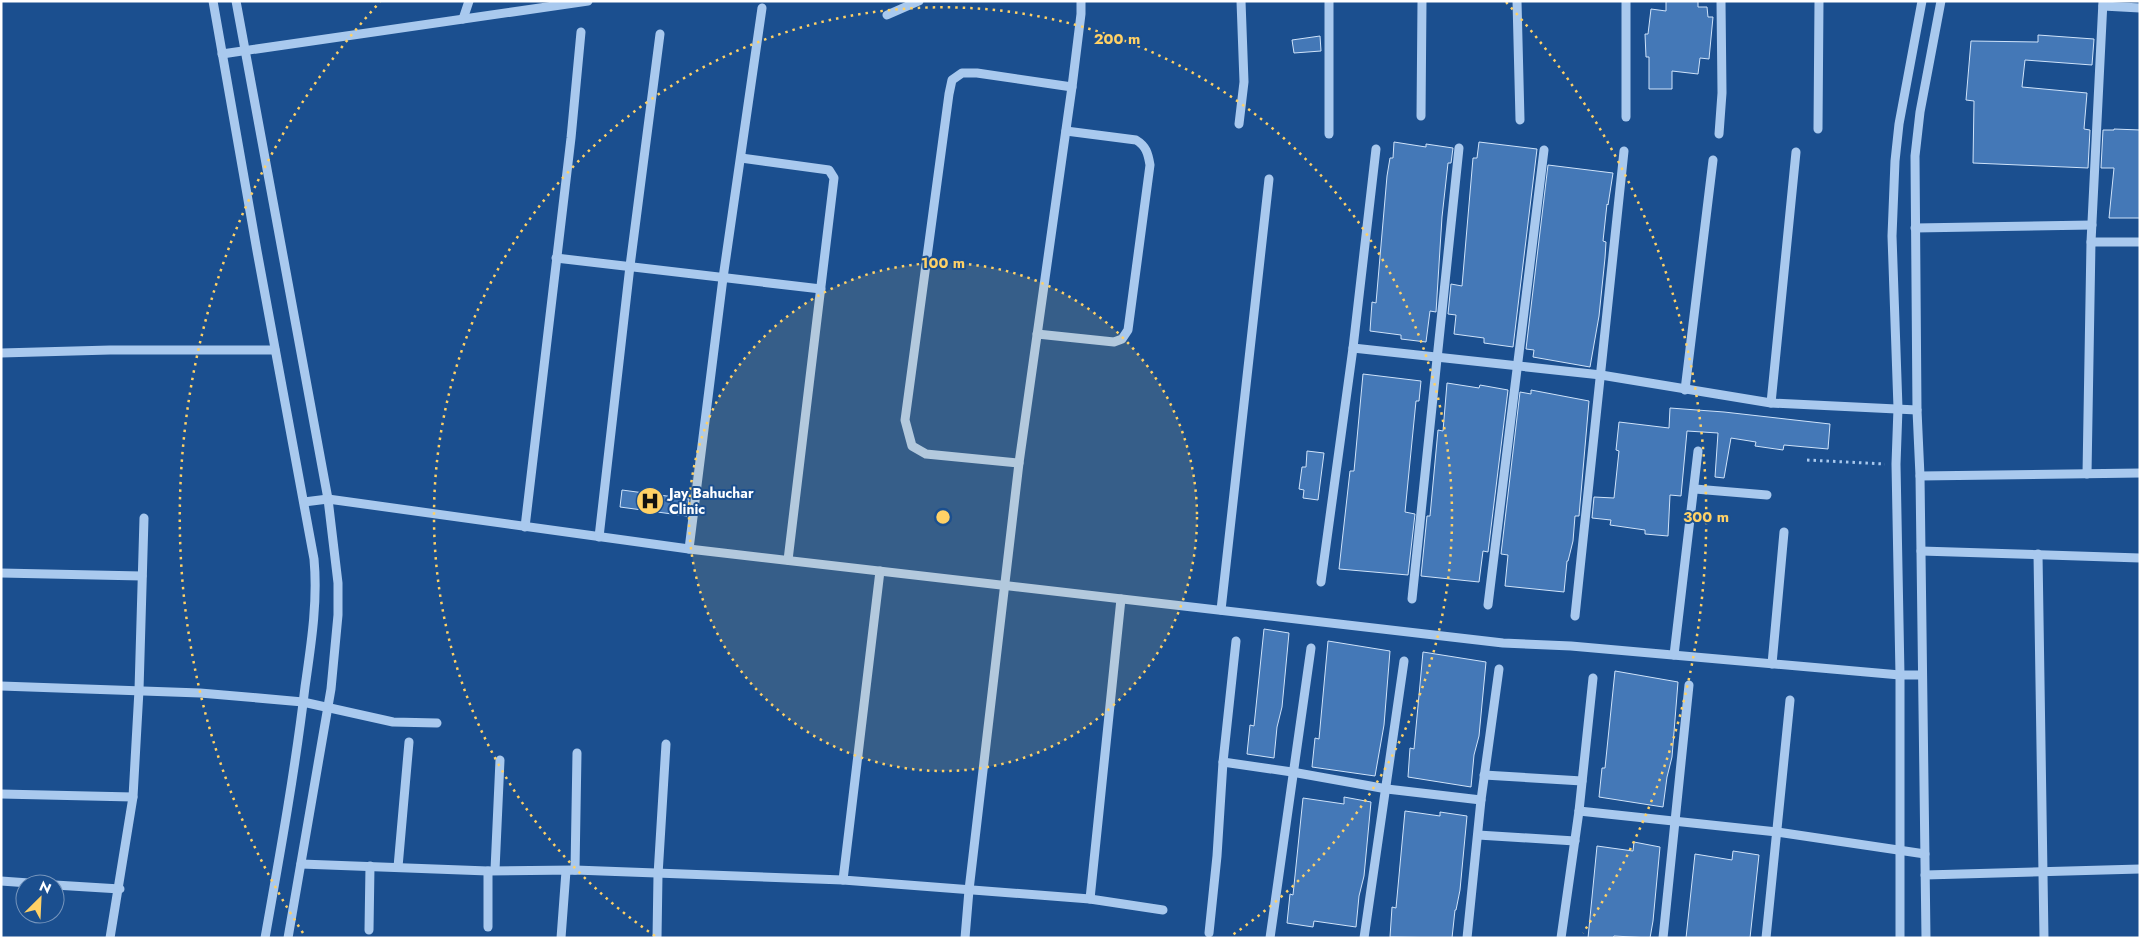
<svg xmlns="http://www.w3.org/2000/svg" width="2141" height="939" font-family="Jost,sans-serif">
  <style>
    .building { fill: #4478b7; stroke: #cfe3fa }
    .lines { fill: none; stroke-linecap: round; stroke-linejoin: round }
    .path { stroke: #a9c9ee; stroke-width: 3; stroke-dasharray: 2.5 4; stroke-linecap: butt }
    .minor { stroke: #a9c9ee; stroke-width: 9 }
    .ring { fill: none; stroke: #ffd166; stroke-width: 2.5; stroke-dasharray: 2.5 5 }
    .labels { text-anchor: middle; stroke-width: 4; stroke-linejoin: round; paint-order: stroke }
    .poi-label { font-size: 14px; font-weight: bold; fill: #fff; stroke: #1b4f8f; text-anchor: start }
    .centre { fill: #ffd166; stroke: #1b4f8f; stroke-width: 2.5 }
    .ring-label { font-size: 15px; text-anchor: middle; font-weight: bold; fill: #ffd166; stroke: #1b4f8f; stroke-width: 4; stroke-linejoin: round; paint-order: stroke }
  </style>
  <rect width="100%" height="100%" fill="#1b4f8f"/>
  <g class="building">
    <polygon points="1666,1 1698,1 1698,7 1707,7 1708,17 1713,17 1709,59 1700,58 1698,74 1672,71 1672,89 1649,89 1649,57 1646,57 1645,34 1648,34 1651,9 1666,11"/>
    <polygon points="2038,35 2094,39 2092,65 2025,60 2022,87 2087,93 2084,129 2090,130 2088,168 1973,163 1974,101 1966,100 1971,41 2038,42"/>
    <polygon points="1320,36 1321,51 1294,53 1292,40"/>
    <polygon points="2114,129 2140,130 2140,218 2109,218 2114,168 2101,168 2103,130 2114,130"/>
    <polygon points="1394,142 1426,147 1426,144 1453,148 1451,163 1448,163 1442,217 1436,312 1430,311 1426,342 1401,339 1401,335 1370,331 1372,302 1376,303 1387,176 1390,158 1393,158"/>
    <polygon points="1479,142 1537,149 1513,347 1484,343 1484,338 1454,334 1456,315 1448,314 1451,284 1462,286 1473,158 1477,158"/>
    <polygon points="1548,165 1613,173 1608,205 1607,204 1603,241 1606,242 1605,258 1599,316 1590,367 1533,357 1534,350 1526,349"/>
    <polygon points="1363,374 1421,381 1419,401 1416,401 1405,512 1415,514 1408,575 1339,569 1350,471 1354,471"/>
    <polygon points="1447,383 1479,388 1480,385 1508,390 1488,552 1483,551 1479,582 1421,576 1427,516 1430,516 1438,430 1443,431"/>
    <polygon points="1531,390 1589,401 1579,516 1575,516 1573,541 1568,561 1567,561 1564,592 1505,586 1508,555 1501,554 1520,392 1531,394"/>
    <polygon points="1670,408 1724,412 1830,424 1828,449 1784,445 1783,450 1755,446 1756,442 1731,438 1724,478 1715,477 1718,433 1687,431 1681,496 1670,495 1668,536 1645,534 1645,530 1610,525 1611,520 1592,518 1594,497 1614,498 1619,451 1616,450 1619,422 1669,428"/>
    <polygon points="1307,451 1324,453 1318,500 1303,498 1304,490 1299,489 1302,467 1306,467"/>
    <polygon points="622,490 689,499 687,516 620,507"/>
    <polygon points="1264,629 1289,633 1282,707 1277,727 1274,758 1247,754 1250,725 1254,726"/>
    <polygon points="1328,641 1390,651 1384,725 1375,776 1312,767 1315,738 1319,739"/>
    <polygon points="1423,652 1486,662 1479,736 1474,755 1471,787 1408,777 1410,748 1414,749"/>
    <polygon points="1615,671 1678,682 1672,757 1667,777 1663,807 1599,797 1602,768 1605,768"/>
    <polygon points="1344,797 1371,802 1364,876 1359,896 1356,927 1314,921 1313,927 1287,923 1290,894 1293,895 1303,798 1344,804"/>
    <polygon points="1405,811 1440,816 1440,812 1467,816 1460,890 1456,910 1455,910 1452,938 1390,937 1392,907 1396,908"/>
    <polygon points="1634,842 1660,847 1653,921 1650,938 1614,936 1613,938 1588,938 1597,846 1633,851"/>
    <polygon points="1733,851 1759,855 1750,938 1686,938 1695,854 1732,860"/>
  </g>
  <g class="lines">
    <polyline class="path" points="1807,460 1885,464"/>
    <g class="minor">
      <path d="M213,1L257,251L314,559C318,602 311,645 305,687C295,771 280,854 265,938"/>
      <polyline points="236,1 328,499 338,583 338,615 331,689 288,938"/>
      <polyline points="1517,1 1520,120"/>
      <polyline points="2103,6 2140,8"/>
      <polyline points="887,15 919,1"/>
      <polyline points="463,19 469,1"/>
      <polyline points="222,54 588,1"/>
      <polyline points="1421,116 1422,1"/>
      <polyline points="1626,117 1626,1"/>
      <polyline points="1239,124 1244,82 1241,1"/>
      <polyline points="1818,129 1819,1"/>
      <polyline points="1329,134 1329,1"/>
      <polyline points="1719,134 1722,93 1721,1"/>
      <polyline points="741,158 829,170 834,178 788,560"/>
      <polyline points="1915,228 2092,225"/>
      <polyline points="2091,242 2140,242"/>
      <polyline points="556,258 821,289"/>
      <path d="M1037,334L1114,342L1122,339L1128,330L1150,165C1148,153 1146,146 1136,140L1066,131"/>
      <polyline points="1353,348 1601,375 1771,403 1917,410"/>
      <polyline points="1,353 110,350 275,350"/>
      <polyline points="1685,390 1713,160"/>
      <polyline points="1771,403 1796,152"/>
      <polyline points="1019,463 926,454 912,446 905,420 949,94 952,80 962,73 977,73 1072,87"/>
      <polyline points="2087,474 2091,242 2103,1"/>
      <polyline points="1920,476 2140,473"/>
      <polyline points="1695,489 1767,495"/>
      <polyline points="304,502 328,499 689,549 1503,643 1571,646 1900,675 1922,675"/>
      <polyline points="525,527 571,138 581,32"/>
      <polyline points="599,537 630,266 660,34"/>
      <polyline points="689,549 723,278 762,8"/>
      <polyline points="1921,551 2140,558"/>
      <polyline points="2038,554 2044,938"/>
      <polyline points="880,571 843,880 1090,899 1121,599"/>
      <polyline points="1,573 142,576"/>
      <polyline points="1321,582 1353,348 1376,149"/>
      <polyline points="1412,599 1459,148"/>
      <polyline points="1488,605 1544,150"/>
      <polyline points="1221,610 1269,179"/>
      <polyline points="1575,616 1624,151"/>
      <polyline points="1674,655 1698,451"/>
      <polyline points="1772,664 1784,532"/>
      <polyline points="1,686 200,693 247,697 303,702 393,722 437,723"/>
      <polyline points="1223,762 1292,772 1387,789 1481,800 1499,669"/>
      <polyline points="1484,775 1582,781"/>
      <polyline points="1,794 133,797"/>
      <polyline points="1579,811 1777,832 1925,854"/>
      <polyline points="1478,835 1575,841"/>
      <polyline points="301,864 488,871 575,870 843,880"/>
      <polyline points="398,867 409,742"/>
      <polyline points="495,870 500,760"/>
      <polyline points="575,870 577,753"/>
      <polyline points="1925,875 2140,869"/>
      <polyline points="1,881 43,884"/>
      <polyline points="55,885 120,889"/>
      <polyline points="1090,899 1163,910"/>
      <polyline points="488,927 488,871"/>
      <polyline points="369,930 370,866"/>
      <polyline points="1209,933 1217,856 1223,762 1236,641"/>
      <polyline points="110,938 133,797 139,690 144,518"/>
      <polyline points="561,938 566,871"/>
      <polyline points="657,938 658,875 666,744"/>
      <polyline points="965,938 969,890 1019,463 1072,87 1081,14 1081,1"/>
      <polyline points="1270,938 1311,648"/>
      <polyline points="1364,938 1404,661"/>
      <polyline points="1467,938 1481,800"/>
      <polyline points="1561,938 1579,811 1593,678"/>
      <polyline points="1663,938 1689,685"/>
      <polyline points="1766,938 1790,700"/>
      <polyline points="1900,938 1900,675 1896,464 1898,408 1892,236 1895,161 1899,124 1922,1"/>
      <polyline points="1926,938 1920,476 1917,410 1915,156 1920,112 1941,1"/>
    </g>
  </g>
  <circle cx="943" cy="517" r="254" fill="#ffd166" fill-opacity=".12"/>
  <g class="ring">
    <circle cx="943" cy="517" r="254"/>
    <path d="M655 936A509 509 0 1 1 1231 936"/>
    <path d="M303 933A763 763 0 0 1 380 2M1506 2A763 763 0 0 1 1583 933"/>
  </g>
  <defs>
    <g id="hospital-disc" transform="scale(1.4375)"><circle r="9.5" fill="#ffd166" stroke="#1b4f8f"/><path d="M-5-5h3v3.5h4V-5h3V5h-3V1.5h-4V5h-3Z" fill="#111"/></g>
  </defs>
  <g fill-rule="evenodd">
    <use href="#hospital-disc" x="650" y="501"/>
  </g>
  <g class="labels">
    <g class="poi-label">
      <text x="669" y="498">Jay Bahuchar<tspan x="669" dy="16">Clinic</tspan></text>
    </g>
  </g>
  <circle cx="943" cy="517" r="8" class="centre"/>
  <g class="ring-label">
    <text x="1117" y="44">200 m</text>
    <text x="943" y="268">100 m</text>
    <text x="1706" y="522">300 m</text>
  </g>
  <rect width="2141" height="939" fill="none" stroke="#ffffff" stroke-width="5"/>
  <g transform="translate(40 899) rotate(24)"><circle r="24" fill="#1b4f8f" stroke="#7695bc"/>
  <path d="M0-4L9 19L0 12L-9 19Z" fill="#ffd166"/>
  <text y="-8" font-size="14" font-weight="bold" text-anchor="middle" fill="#ffffff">N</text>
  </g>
</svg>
